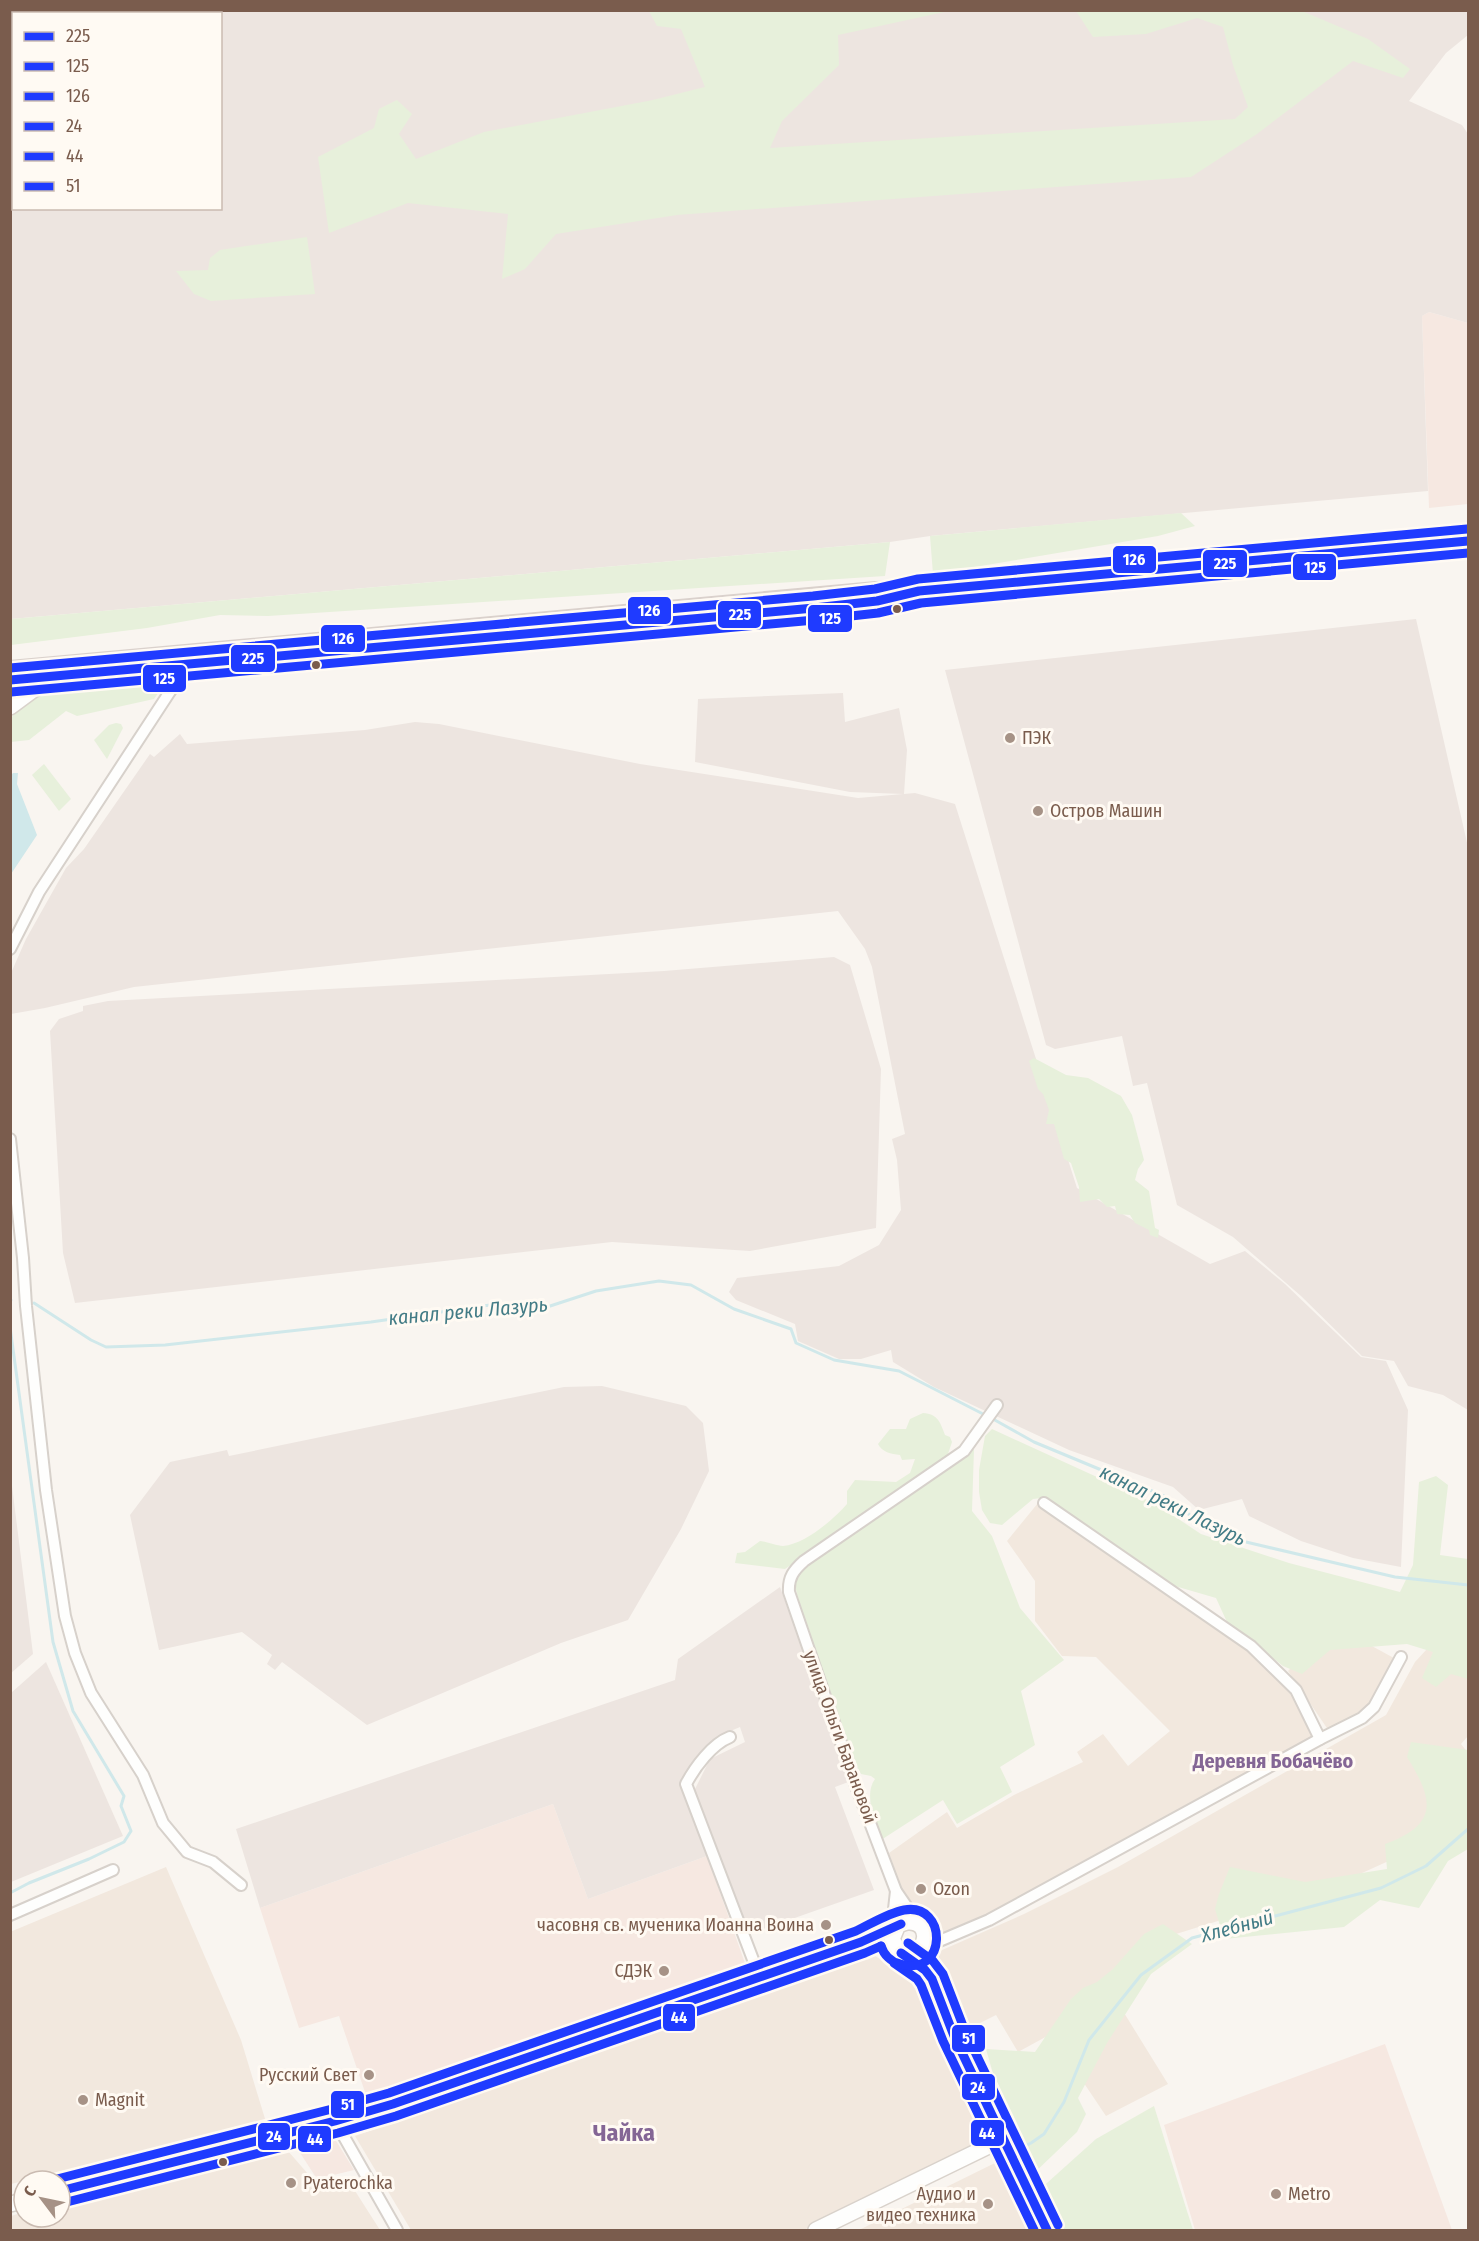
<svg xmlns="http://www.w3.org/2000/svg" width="1479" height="2241" font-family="'Fira Sans Condensed',sans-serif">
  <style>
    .residential { fill: #f2e8de }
    .commercial { fill: #f6e8e1 }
    .industrial { fill: #ede5e0; fill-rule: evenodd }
    .green { fill: #e7f0db }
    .water { fill: #d0e8ea }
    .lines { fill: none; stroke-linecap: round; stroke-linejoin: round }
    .stream { stroke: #d0e8ea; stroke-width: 3 }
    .street-casing { stroke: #d7d1cb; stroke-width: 14 }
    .secondary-casing { stroke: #d9d2cb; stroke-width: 18 }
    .primary-casing { stroke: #dad1cc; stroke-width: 20 }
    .street { stroke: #fefefd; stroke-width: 10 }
    .secondary { stroke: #fefefd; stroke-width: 15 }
    .primary { stroke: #f3eee8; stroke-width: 16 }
    .bus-1-casing { stroke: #fffaf3; stroke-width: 14 }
    .bus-2-casing { stroke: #fffaf3; stroke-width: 14 }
    .bus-3-casing { stroke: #fffaf3; stroke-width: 14 }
    .bus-4-casing { stroke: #fffaf3; stroke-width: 14 }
    .bus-5-casing { stroke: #fffaf3; stroke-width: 14 }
    .bus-6-casing { stroke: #fffaf3; stroke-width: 14 }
    .bus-1 { stroke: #1f3bff; stroke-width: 9 }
    .bus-2 { stroke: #1f3bff; stroke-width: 9 }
    .bus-3 { stroke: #1f3bff; stroke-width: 9 }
    .bus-4 { stroke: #1f3bff; stroke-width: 9 }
    .bus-5 { stroke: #1f3bff; stroke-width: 9 }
    .bus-6 { stroke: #1f3bff; stroke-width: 9 }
    .bus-dot { fill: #7a5c4d; stroke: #fffaf3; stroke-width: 2 }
    .poi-dot { fill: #a69286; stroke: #fffaf3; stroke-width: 2 }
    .labels { text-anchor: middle; stroke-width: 6; stroke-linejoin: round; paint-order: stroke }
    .poi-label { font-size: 18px; fill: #7a5c4d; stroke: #fffaf3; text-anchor: start }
    .street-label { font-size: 18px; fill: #7a5c4d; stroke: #fffaf3 }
    .water-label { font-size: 20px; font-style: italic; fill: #437c86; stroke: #fffaf3 }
    .neighbourhood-label { font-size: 20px; font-weight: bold; fill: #846695; stroke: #fffaf3 }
    .district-label { font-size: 24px; font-weight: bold; fill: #846695; stroke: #fffaf3 }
    .line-badge { stroke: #fffaf3; stroke-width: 2 }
    .badge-label { font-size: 16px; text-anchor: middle; font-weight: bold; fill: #fff }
  </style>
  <rect width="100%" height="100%" fill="#f9f5f0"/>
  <g class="residential">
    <polygon points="1038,1503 1128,1569 1242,1645 1295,1695 1321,1741 1088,1870 937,1938 924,1918 911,1906 903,1895 889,1853 947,1812 957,1828 1014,1795 1083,1762 1077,1752 1103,1734 1128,1766 1170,1731 1096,1657 1062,1656 1035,1621 1035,1581 1007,1541"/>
    <polygon points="1325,1634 1370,1645 1403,1663 1380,1703 1329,1731 1288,1671"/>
    <polygon points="1438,1637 1468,1653 1468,1736 1461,1744 1468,1753 1435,1840 1340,1883 1176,1934 1113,1995 1168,2084 1106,2116 1051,2034 1018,2052 996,2015 968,2029 933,1954 1024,1914 1118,1867 1386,1715 1415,1662"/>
    <polygon points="166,1867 241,2040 266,2122 11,2184 10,1932"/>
    <polygon points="875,1956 924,1985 996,2136 804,2230 411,2230 355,2136"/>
    <polygon points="288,2151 322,2190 350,2183 380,2230 11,2230 11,2216 24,2212 24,2217 60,2217 60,2204"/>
    <polygon points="999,2161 1034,2230 859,2230"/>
  </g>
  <g class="commercial">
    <polygon points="1429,312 1468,323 1468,504 1429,508 1422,316"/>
    <polygon points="553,1804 588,1899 707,1856 746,1966 366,2095 339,2016 299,2028 260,1908"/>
    <polygon points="1385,2044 1452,2230 1195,2230 1164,2125"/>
    <polygon points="333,2136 354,2170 317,2179 295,2145"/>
  </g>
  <g class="industrial">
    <path d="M11,11H1468V35L1446,53L1409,101L1462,125L1468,134V323L1429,312L1422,316L1428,491L930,536L890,542L11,619ZM14,14H220V208H14Z"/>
    <polygon points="1416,619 1468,847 1468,1410 1443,1395 1408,1386 1394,1361 1362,1356 1301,1296 1233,1237 1177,1205 1147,1083 1133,1086 1122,1036 1055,1049 1046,1045 945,670"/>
    <polygon points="843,693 845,722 899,708 907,750 904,794 915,793 955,804 1077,1188 1210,1264 1245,1251 1285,1284 1361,1357 1386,1361 1408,1410 1401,1567 1353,1558 1301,1541 1249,1516 1242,1499 1199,1510 1173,1487 1069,1450 934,1387 893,1362 891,1350 861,1359 839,1359 798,1341 795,1324 736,1300 729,1292 737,1278 839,1266 879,1245 901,1210 897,1160 892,1139 905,1134 872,967 865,949 838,911 134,987 45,1008 11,1014 11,973 26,939 66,868 84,849 150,754 154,757 180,734 187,744 365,730 415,722 439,724 640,764 858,798 903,794 850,792 695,762 698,699"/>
    <polygon points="834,957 850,965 881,1069 876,1228 750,1251 612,1242 75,1303 63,1253 50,1031 59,1019 83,1011 83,1006 108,1001 664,971"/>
    <polygon points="602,1386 686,1406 703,1423 709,1471 681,1529 628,1620 561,1643 367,1725 282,1662 275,1670 267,1664 272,1655 242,1632 159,1650 130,1515 170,1462 227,1450 229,1456 564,1387"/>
    <polygon points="10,1470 33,1654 11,1673 10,1673"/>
    <polygon points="780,1587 851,1781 835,1787 874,1890 749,1934 693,1793 710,1759 745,1742 740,1727 721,1735 680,1781 707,1856 588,1899 553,1804 260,1908 236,1829 675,1680 678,1659"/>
    <polygon points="46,1662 123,1836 11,1882 11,1693"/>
  </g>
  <g class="green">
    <polygon points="649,11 949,11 838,35 839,65 782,121 770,148 1235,119 1248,107 1233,65 1223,27 1197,18 1146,34 1093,37 1076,11 1302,11 1368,39 1410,69 1403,78 1353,61 1257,134 1191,177 677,215 556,234 525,269 502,279 508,214 408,203 329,233 318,157 374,128 379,109 397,100 412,114 399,134 416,159 484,132 653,100 705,87 681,29 657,26"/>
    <polygon points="307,237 315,294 211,301 194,294 176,271 208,270 210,258 220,250"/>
    <polygon points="1181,513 1195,526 1158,536 933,574 930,536"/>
    <polygon points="890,542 885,576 268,616 220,615 147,628 11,645 11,619"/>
    <polygon points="151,671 161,673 165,678 163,686 154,699 77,716 66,711 29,740 11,742 11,718 21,706 57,682"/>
    <polygon points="116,723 121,724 123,728 107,759 94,740 109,725"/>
    <polygon points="44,764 71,799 59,811 32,775"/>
    <polygon points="1034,1058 1066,1075 1088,1078 1121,1096 1132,1115 1144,1160 1138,1169 1135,1180 1149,1191 1155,1228 1159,1230 1158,1238 1150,1235 1149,1230 1135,1223 1130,1215 1117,1214 1115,1206 1107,1207 1099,1199 1080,1202 1079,1187 1071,1163 1064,1159 1054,1124 1046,1124 1049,1110 1043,1094 1038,1089 1029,1061"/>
    <path d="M923,1413C938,1414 940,1422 945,1435L950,1437L952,1442L947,1457L785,1569L735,1563L737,1553L745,1552L760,1541C767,1542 777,1546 783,1546C805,1544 833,1520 847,1504V1491L855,1480L896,1482L910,1473L915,1459L902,1460L900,1455C891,1454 882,1452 878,1444L890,1429H906L910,1419Z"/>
    <polygon points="992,1429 1156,1504 1201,1534 1289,1563 1400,1592 1413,1565 1419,1482 1436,1476 1448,1485 1440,1555 1468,1559 1468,1679 1451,1674 1436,1687 1422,1678 1433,1652 1407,1644 1330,1650 1302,1674 1283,1666 1227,1622 1216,1598 1168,1584 1041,1498 1033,1499 1002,1525 990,1523 982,1510 979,1492 979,1470 985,1436"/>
    <path d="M974,1449L972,1511L992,1536L1020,1608L1064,1660L1021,1691L1035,1745L1000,1767L1012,1792L957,1824L943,1800L881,1840C876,1823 863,1795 875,1779L871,1776L861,1774L846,1745L800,1609L795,1585L796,1578L802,1567Z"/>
    <path d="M1411,1742L1468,1750V1849L1448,1861L1419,1908L1380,1900L1344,1927L1224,1939L1215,1909L1219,1894L1230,1867L1305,1882L1387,1869L1385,1844C1440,1824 1433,1799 1407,1757Z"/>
    <polygon points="1163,1924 1192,1944 1151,1974 1107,2043 1078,2098 1086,2114 1077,2132 1031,2176 1009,2130 986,2049 1035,2052 1071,1999 1083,1988 1097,1982 1113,1969 1144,1934"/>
    <polygon points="1154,2106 1193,2230 1057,2230 1037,2192 1096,2139"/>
  </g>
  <polygon class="water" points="13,773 18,773 17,784 37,835 11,874 10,776"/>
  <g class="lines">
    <g class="stream">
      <polyline points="10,1300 11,1300"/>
      <polyline points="34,1303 91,1340 106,1347 165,1345 371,1322 490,1305 544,1308 596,1291 659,1281 691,1285 734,1309 791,1329 796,1343 834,1360 899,1371 985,1415"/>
      <polyline points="10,1327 53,1642 73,1711 124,1796 121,1806 131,1831 124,1842 89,1859 29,1883 10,1893"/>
      <polyline points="993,1419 1034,1442 1164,1496 1198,1521 1246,1542 1395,1577 1468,1585"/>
      <polyline points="1019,2149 1031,2143 1044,2134 1064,2102 1089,2040 1141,1975 1192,1938 1381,1888 1426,1866 1468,1829"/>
    </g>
    <g class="street-casing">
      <g id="street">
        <polyline points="155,667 167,675 171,690"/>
        <polyline points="10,949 39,892 171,690 197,663"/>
        <polyline points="10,1139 23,1258 26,1306 46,1490 65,1616 75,1653 91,1693 143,1775 163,1823 187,1852 213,1862 241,1885"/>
        <polyline points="1044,1503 1251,1646 1296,1690 1320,1739"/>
        <path d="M730,1737C712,1744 695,1767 686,1784L760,1978"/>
        <polyline points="896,1891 894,1909 898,1926"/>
        <polyline points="10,1915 113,1870"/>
        <path d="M920,1926L896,1891L856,1786L789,1592C788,1577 794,1570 804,1561L964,1451L997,1405"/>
        <polyline points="924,1944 937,1942 989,1920 1320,1739 1362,1718 1374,1707 1401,1657"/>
        <polyline points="335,2121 397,2230"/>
        <polyline points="1003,2139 1047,2230"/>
      </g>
    </g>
    <g class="secondary-casing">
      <g id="secondary">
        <polyline points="10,707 33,690 61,675"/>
        <path d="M60,2191L335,2121L393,2104L861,1942C870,1938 903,1921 910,1922C930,1923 929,1949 910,1954L898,1950L892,1939L897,1927"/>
        <polyline points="10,2204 24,2201"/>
        <polyline points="816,2230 1003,2139 954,2036 920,1949"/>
      </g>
    </g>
    <g class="primary-casing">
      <g id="primary">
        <polyline points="787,610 839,605"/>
        <polyline points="10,670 876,591 938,589 1468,541"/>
      </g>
    </g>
    <use href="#street" class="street"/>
    <use href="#secondary" class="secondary"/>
    <use href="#primary" class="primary"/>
    <g class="bus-1-casing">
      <polyline id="bus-1" points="10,680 814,608 877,601 919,591 1468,541"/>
    </g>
    <g class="bus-2-casing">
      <polyline id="bus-2" points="11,692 815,620 878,613 921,603 1468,553"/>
    </g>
    <g class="bus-3-casing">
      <polyline id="bus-3" points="10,668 813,596 875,589 918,579 1467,529"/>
    </g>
    <g class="bus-4-casing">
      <g id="bus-4">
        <polyline points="901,1953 925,1970 932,1979 954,2036 1047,2230"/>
        <polyline points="60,2191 335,2121 393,2104 861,1942 901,1924"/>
      </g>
    </g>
    <g class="bus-5-casing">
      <g id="bus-5">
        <polyline points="894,1963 917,1979 921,1985 943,2041 1034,2230"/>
        <polyline points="63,2203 338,2133 396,2116 865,1953 881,1946"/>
      </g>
    </g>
    <g class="bus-6-casing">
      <g id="bus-6">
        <polyline points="908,1943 933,1961 943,1974 965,2031 1058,2225"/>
        <path d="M57,2179L332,2109L389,2093L856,1931C871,1924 888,1913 904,1910C948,1902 948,1978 900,1964C891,1962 884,1955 881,1946"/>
      </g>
    </g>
    <use href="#bus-1" class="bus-1"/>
    <use href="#bus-2" class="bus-2"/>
    <use href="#bus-3" class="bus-3"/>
    <use href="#bus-4" class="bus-4"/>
    <use href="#bus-5" class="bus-5"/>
    <use href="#bus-6" class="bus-6"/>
  </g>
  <g class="bus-dot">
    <circle cx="897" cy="609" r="5"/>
    <circle cx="316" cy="665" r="5"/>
    <circle cx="829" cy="1940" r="5"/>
    <circle cx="223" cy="2162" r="5"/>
  </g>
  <g class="poi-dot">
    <circle cx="1010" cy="738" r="6"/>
    <circle cx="1038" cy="811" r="6"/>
    <circle cx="921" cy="1889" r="6"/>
    <circle cx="826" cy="1925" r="6"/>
    <circle cx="664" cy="1971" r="6"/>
    <circle cx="369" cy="2075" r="6"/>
    <circle cx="83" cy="2100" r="6"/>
    <circle cx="291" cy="2183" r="6"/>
    <circle cx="1276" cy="2194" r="6"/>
    <circle cx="988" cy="2204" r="6"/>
  </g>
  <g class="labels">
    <g class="poi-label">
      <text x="1022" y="744">ПЭК</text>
      <text x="1050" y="817">Остров Машин</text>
      <text x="933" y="1895">Ozon</text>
      <text x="814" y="1931" text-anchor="end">часовня св. мученика Иоанна Воина</text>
      <text x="652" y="1977" text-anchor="end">СДЭК</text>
      <text x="357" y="2081" text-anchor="end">Русский Свет</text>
      <text x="95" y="2106">Magnit</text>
      <text x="303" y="2189">Pyaterochka</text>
      <text x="976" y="2200" text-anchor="end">Аудио и<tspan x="976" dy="21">видео техника</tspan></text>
      <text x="1288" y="2200">Metro</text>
    </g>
    <g class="street-label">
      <text transform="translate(840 1737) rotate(70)" y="6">улица Ольги Барановой</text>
    </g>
    <g class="water-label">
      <text transform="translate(468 1311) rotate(-5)" y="7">канал реки Лазурь</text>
      <text transform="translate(1173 1505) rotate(26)" y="7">канал реки Лазурь</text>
      <text transform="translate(1237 1926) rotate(-15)" y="7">Хлебный</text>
    </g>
    <g class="neighbourhood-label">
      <text x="1273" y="1768">Деревня Бобачёво</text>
    </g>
    <g class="district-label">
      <text x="624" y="2141">Чайка</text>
    </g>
  </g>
  <g class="line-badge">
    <rect x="1112" y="545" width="45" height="29" rx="6" fill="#1f3bff"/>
    <rect x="1202" y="549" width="46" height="29" rx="6" fill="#1f3bff"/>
    <rect x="1292" y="553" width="45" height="28" rx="6" fill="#1f3bff"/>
    <rect x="627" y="596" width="45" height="29" rx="6" fill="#1f3bff"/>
    <rect x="717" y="600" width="45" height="29" rx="6" fill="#1f3bff"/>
    <rect x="807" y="604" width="46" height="29" rx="6" fill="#1f3bff"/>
    <rect x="320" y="624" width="46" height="29" rx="6" fill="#1f3bff"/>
    <rect x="230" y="644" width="46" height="29" rx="6" fill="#1f3bff"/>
    <rect x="142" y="664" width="45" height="29" rx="6" fill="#1f3bff"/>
    <rect x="662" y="2003" width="34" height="29" rx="6" fill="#1f3bff"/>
    <rect x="951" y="2024" width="35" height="29" rx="6" fill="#1f3bff"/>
    <rect x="961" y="2073" width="35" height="28" rx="6" fill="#1f3bff"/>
    <rect x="330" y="2090" width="35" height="29" rx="6" fill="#1f3bff"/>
    <rect x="970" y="2119" width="35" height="28" rx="6" fill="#1f3bff"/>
    <rect x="257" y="2122" width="34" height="29" rx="6" fill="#1f3bff"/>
    <rect x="297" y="2125" width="35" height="28" rx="6" fill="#1f3bff"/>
  </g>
  <g class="badge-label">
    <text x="1134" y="565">126</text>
    <text x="1225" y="569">225</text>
    <text x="1315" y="573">125</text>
    <text x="649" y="616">126</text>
    <text x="740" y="620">225</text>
    <text x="830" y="624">125</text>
    <text x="343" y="644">126</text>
    <text x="253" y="664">225</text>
    <text x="164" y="684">125</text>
    <text x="679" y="2023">44</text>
    <text x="969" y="2044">51</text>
    <text x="978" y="2093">24</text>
    <text x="348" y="2110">51</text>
    <text x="987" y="2139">44</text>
    <text x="274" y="2142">24</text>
    <text x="315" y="2145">44</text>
  </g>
  <rect width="1479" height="2241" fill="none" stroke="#7a5c4d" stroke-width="24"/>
  <rect x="12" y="12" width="210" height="198" fill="#fffaf3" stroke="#cabbb1" stroke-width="1.5"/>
  <rect x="24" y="32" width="30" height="9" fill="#1f3bff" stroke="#cabbb1" stroke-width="1.5"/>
  <text x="66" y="42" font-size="18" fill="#7a5c4d">225</text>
  <rect x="24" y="62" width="30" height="9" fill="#1f3bff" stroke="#cabbb1" stroke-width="1.5"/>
  <text x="66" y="72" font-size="18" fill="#7a5c4d">125</text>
  <rect x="24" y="92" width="30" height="9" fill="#1f3bff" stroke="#cabbb1" stroke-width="1.5"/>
  <text x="66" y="102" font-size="18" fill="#7a5c4d">126</text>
  <rect x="24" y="122" width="30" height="9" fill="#1f3bff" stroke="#cabbb1" stroke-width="1.5"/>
  <text x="66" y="132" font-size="18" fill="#7a5c4d">24</text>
  <rect x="24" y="152" width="30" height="9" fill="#1f3bff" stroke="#cabbb1" stroke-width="1.5"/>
  <text x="66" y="162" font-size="18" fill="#7a5c4d">44</text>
  <rect x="24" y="182" width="30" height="9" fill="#1f3bff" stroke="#cabbb1" stroke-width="1.5"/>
  <text x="66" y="192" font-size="18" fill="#7a5c4d">51</text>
  <g transform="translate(42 2199) rotate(302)"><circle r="28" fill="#fffaf3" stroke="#cabbb1" stroke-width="1.5"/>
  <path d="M0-4.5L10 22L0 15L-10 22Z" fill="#a69286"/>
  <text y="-9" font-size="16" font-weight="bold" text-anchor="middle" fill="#7a5c4d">С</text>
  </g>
</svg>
